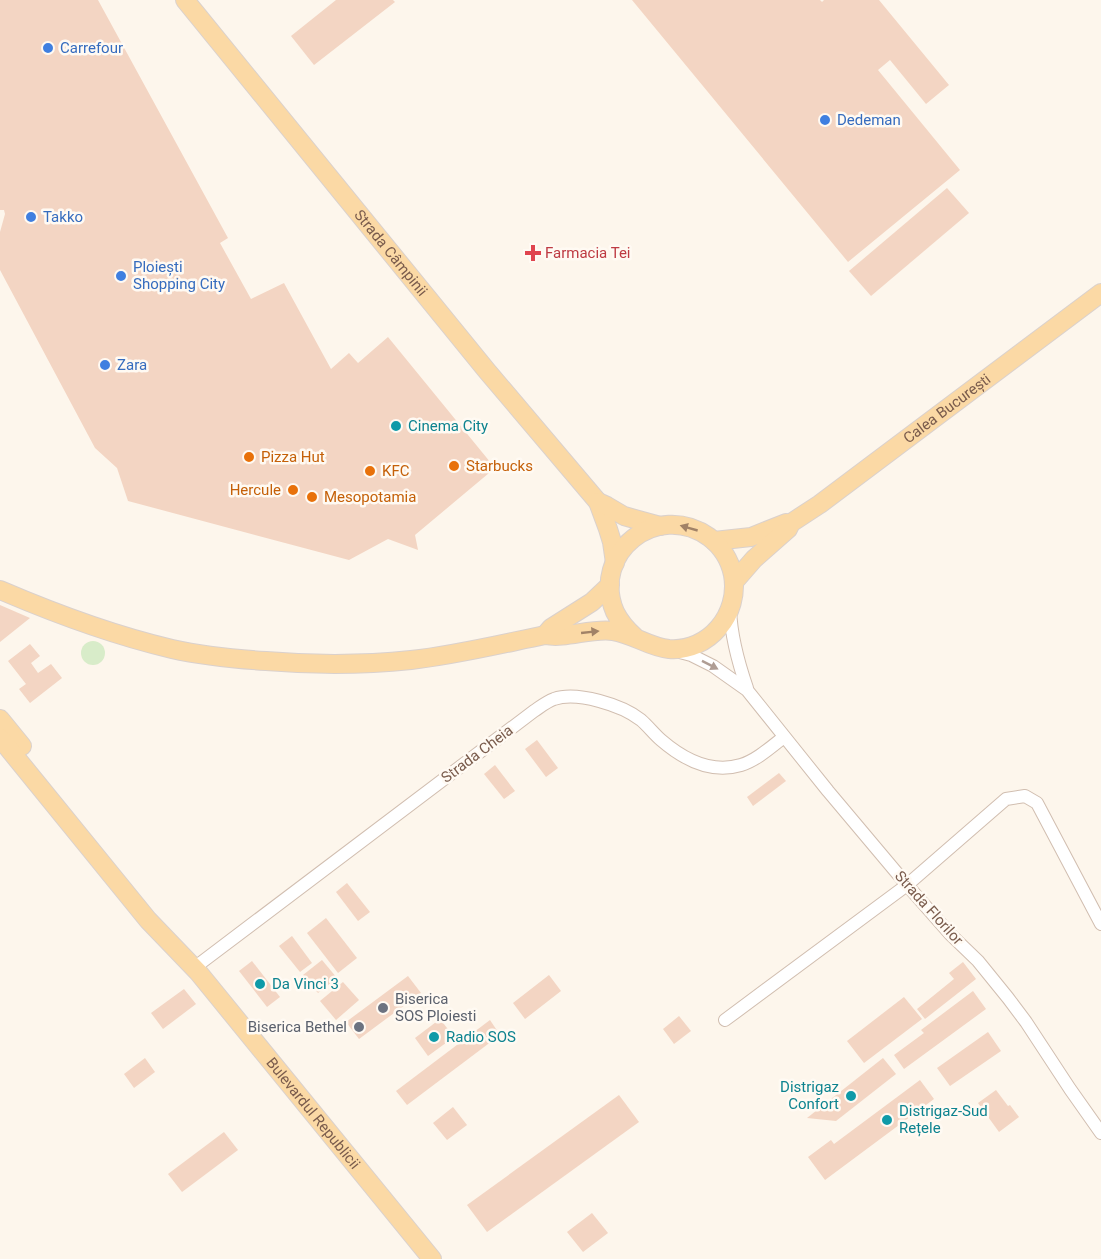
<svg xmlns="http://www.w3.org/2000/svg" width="1101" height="1259" font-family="Roboto,sans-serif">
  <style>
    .green { fill: #d8ecc9 }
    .building { fill: #f3d5c3 }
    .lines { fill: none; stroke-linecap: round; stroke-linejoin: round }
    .minor-casing { stroke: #d1beb0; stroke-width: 14 }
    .primary-casing { stroke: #dad1cd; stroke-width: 20 }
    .minor { stroke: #fff; stroke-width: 12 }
    .primary { stroke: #fbd9a5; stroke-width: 18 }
    .oneway { fill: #a18267 }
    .oneway2 { fill: #af9d94 }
    .shop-dot { fill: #3f7fe0; stroke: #fffaf3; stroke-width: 2 }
    .health-dot { fill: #e0444e; stroke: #fffaf3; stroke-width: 2 }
    .culture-dot { fill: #0f9aa8; stroke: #fffaf3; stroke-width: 2 }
    .food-dot { fill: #e8710a; stroke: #fffaf3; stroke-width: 2 }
    .worship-dot { fill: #6b7280; stroke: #fffaf3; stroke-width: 2 }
    .labels { text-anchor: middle; stroke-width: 5; stroke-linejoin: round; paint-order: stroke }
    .shop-label { font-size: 15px; fill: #366cbe; stroke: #fffaf3; text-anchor: start }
    .street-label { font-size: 15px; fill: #7a5c4d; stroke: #fffaf3 }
    .health-label { font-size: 15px; fill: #be3a42; stroke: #fffaf3; text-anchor: start }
    .culture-label { font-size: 15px; fill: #0d838f; stroke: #fffaf3; text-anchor: start }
    .food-label { font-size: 15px; fill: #c56008; stroke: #fffaf3; text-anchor: start }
    .worship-label { font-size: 15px; fill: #5b616d; stroke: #fffaf3; text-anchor: start }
  </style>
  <rect width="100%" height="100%" fill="#fdf6ec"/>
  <circle class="green" cx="93" cy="653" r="12"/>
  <g class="building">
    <polygon points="0,0 98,0 228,238 220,243 251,299 284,283 331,369 349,353 358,363 388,337 495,468 415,535 418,550 388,539 349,560 128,501 117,468 95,448 0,270 0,232 5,214 4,210 0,210"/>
    <polygon points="336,0 393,0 395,2 314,65 291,36"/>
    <polygon points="632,0 820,0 822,2 824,0 879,0 949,85 926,104 890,60 878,70 960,170 848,262"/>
    <polygon points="947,188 969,213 871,296 849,271"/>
    <polygon points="0,605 30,618 0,642"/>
    <polygon points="30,644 40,656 31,663 38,673 51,664 62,678 30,703 19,689 26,684 8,661"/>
    <polygon points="537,740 558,768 546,777 525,749"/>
    <polygon points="495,765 515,791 504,799 484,774"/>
    <polygon points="779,773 786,781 753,806 747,797"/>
    <polygon points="347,883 370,912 358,921 336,892"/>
    <polygon points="326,918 357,958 338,973 307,933"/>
    <polygon points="292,936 312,963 300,972 279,946"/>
    <polygon points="322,960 337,978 318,993 303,975"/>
    <polygon points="252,961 280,997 267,1007 239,971"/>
    <polygon points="963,962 976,979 925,1019 917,1009 954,979 949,973"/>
    <polygon points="549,975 561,991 525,1019 513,1003"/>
    <polygon points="408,976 421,993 359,1039 346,1022"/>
    <polygon points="343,982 359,1000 336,1020 320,1001"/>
    <polygon points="184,989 196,1004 163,1029 151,1013"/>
    <polygon points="973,991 986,1009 904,1069 894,1055 924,1033 921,1030"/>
    <polygon points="904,997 922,1019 864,1063 847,1041"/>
    <polygon points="679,1016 691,1031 674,1044 663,1029"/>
    <polygon points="440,1019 454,1037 428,1056 415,1038"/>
    <polygon points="490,1020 500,1035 407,1105 396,1091"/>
    <polygon points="988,1032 1001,1051 950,1086 937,1068"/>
    <polygon points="145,1058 155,1072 134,1088 124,1074"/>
    <polygon points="883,1058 896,1074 836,1121 807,1118"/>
    <polygon points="920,1080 934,1099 825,1180 808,1157 831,1140 834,1144"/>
    <polygon points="996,1090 1008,1106 1010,1105 1019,1117 999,1132 978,1103"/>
    <polygon points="619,1095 639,1122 487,1232 467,1205"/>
    <polygon points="453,1107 467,1125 447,1140 433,1123"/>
    <polygon points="224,1132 238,1150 182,1192 168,1174"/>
    <polygon points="592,1213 608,1233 583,1252 567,1232"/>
  </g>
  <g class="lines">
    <g class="minor-casing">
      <g id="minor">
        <path d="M730,609C731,637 738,662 747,688"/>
        <polyline points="676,651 691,655 713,666 747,690 828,791 907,885 950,934 978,961 1008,998 1026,1022 1070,1089 1101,1133"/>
        <path d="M194,968L534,711C540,707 546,702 554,699C577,691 622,705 641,720C648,726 654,734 661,740C683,759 711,774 741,765C757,760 771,747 784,737"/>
        <polyline points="725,1020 907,885 1006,799 1025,796 1037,803 1101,924"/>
      </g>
    </g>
    <g class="primary-casing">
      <g id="primary">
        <path id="s1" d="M185,0L487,371L598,502L608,529L612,542L615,563"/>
        <polyline points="598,502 607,506 624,516 660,526"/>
        <polyline points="714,541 751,537 786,523"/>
        <path id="s2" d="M734,582L754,559L788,529L791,523L820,504L1101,293"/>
        <path d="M0,590C56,614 112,635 172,649C203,656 234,659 266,661C314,665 363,665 411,660C456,655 501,644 545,635C567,639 590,628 613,631C633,634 649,647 669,649C709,652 740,614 733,575C730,560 721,546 709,537C657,500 590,553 615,612C620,622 627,630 635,637"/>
        <polyline points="545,635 551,628 592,602 610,585"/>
        <polyline points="0,719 22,746"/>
        <path id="s3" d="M0,738L148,920L198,972L432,1259"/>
      </g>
    </g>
    <use href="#minor" class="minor"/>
    <use href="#primary" class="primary"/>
  </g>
  <defs><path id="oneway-solid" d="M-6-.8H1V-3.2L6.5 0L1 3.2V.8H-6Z" transform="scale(1.5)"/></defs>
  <g class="oneway">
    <use href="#oneway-solid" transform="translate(689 528) rotate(-164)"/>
    <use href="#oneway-solid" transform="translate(590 632) rotate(-6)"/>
  </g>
  <use class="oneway2" href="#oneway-solid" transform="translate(710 665) rotate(27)"/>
  <g class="shop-dot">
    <circle cx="48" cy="48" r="6"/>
    <circle cx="825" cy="120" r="6"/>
    <circle cx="31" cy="217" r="6"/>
    <circle cx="121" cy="276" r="6"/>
    <circle cx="105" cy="365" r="6"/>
  </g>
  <path class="health-dot" d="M530 244h6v6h6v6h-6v6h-6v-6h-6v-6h6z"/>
  <g class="culture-dot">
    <circle cx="396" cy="426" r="6"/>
    <circle cx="260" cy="984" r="6"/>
    <circle cx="434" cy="1037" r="6"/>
    <circle cx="851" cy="1096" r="6"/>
    <circle cx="887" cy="1120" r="6"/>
  </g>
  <g class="food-dot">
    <circle cx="249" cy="457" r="6"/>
    <circle cx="454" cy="466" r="6"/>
    <circle cx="370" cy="471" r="6"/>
    <circle cx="293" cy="490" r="6"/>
    <circle cx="312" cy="497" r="6"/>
  </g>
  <g class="worship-dot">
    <circle cx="383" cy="1008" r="6"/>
    <circle cx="359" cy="1027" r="6"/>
  </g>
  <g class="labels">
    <g class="shop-label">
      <text x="60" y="53">Carrefour</text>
      <text x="837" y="125">Dedeman</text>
      <text x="43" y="222">Takko</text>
      <text x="133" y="272">Ploiești<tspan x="133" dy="17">Shopping City</tspan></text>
      <text x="117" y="370">Zara</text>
    </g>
    <g class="street-label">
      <text dy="5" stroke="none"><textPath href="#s1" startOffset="326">Strada Câmpinii</textPath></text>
      <text dy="5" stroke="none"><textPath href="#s2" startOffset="276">Calea București</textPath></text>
      <text transform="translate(477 754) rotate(-37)" y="5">Strada Cheia</text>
      <text transform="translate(929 908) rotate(48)" y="5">Strada Florilor</text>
      <text dy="5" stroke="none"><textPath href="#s3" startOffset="489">Bulevardul Republicii</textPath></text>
    </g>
    <g class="health-label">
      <text x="545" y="258">Farmacia Tei</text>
    </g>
    <g class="culture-label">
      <text x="408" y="431">Cinema City</text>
      <text x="272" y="989">Da Vinci 3</text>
      <text x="446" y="1042">Radio SOS</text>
      <text x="839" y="1092" text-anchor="end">Distrigaz<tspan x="839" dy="17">Confort</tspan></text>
      <text x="899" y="1116">Distrigaz-Sud<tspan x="899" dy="17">Rețele</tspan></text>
    </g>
    <g class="food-label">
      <text x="261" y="462">Pizza Hut</text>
      <text x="466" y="471">Starbucks</text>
      <text x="382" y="476">KFC</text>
      <text x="281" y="495" text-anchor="end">Hercule</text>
      <text x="324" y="502">Mesopotamia</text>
    </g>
    <g class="worship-label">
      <text x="395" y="1004">Biserica<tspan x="395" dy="17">SOS Ploiesti</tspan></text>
      <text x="347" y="1032" text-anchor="end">Biserica Bethel</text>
    </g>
  </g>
</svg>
